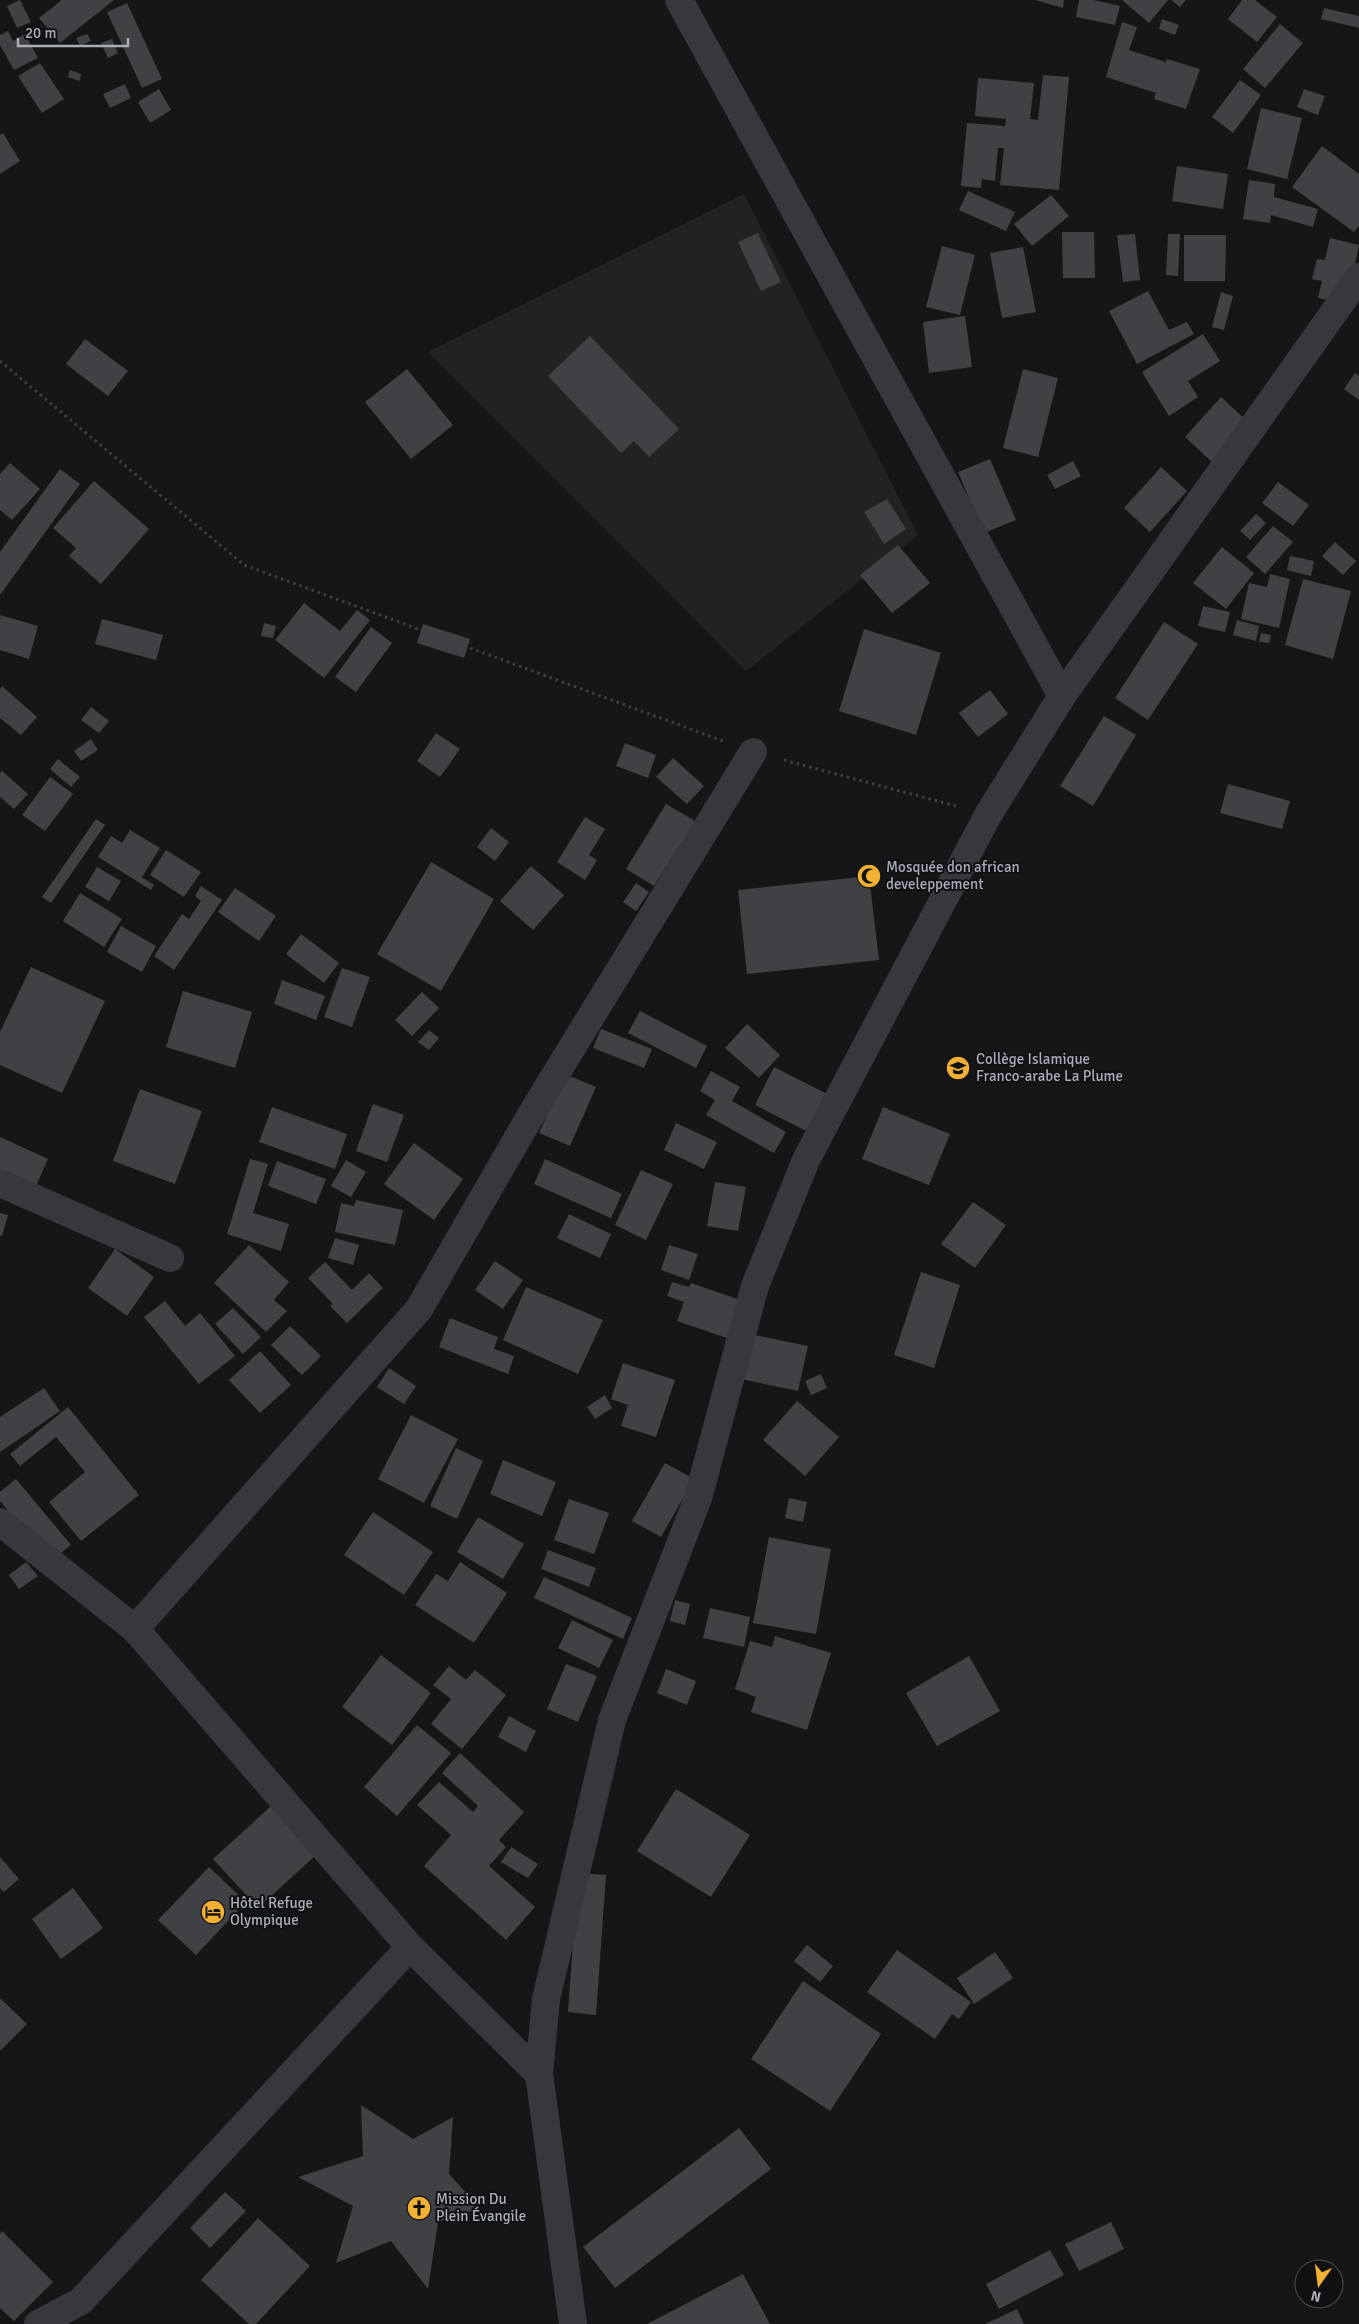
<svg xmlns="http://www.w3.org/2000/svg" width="1359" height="2324" font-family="Signika,sans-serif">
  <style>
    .built { fill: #222225 }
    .building { fill: #404145 }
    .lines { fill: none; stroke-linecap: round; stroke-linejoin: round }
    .path { stroke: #3d3f44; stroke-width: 3; stroke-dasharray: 2.5 4; stroke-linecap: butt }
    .street { stroke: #37383d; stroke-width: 28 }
    .labels { text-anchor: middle; stroke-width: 4; stroke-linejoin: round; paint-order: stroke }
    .poi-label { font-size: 15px; fill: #a8adb8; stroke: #111113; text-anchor: start }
  </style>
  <rect width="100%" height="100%" fill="#161618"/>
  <polygon class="built" points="744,194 918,535 746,671 428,352"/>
  <g class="building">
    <polygon points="20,0 31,22 17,28 7,6"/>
    <polygon points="62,0 114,0 60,43 39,18"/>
    <polygon points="1035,0 1064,0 1063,8"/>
    <polygon points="1079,0 1094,0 1120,6 1115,25 1076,17"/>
    <polygon points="1122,0 1168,0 1149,23"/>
    <polygon points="1171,0 1186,0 1180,7"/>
    <polygon points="1242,0 1255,0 1277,17 1257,42 1228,19"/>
    <polygon points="127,3 162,79 142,88 107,12"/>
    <polygon points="1324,8 1359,16 1359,28 1321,19"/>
    <polygon points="1162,19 1179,25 1175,35 1159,29"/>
    <polygon points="1122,22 1137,27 1129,50 1166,62 1167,59 1200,69 1186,109 1154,99 1156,93 1106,77"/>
    <polygon points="1280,24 1303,43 1265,88 1243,69"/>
    <polygon points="8,31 13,41 25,34 38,58 14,70 0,45 0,35"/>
    <polygon points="87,34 91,41 80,46 76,38"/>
    <polygon points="112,39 118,53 108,58 101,43"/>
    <polygon points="40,63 64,99 42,113 18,76"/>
    <polygon points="70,70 81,74 80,81 68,77"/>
    <polygon points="1043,75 1069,77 1059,190 1000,185 1004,148 998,148 995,181 982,179 981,188 961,186 967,123 1005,126 1006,119 975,116 978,78 1034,83 1030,119 1038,120"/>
    <polygon points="1240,80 1261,95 1233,133 1212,117"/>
    <polygon points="125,84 131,98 110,108 103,94"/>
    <polygon points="159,89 171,110 150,123 138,102"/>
    <polygon points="1304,89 1325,96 1318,115 1297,107"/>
    <polygon points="1261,108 1302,118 1287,179 1247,169"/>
    <polygon points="3,133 20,161 0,174 0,135"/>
    <polygon points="1322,146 1359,174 1359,226 1354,232 1292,187"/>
    <polygon points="1177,166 1228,174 1223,209 1172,201"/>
    <polygon points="1249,180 1275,184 1274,197 1318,209 1313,227 1271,215 1270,223 1243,219"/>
    <polygon points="968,191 1015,212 1006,231 959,210"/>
    <polygon points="1051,195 1069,216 1032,246 1014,224"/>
    <polygon points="1062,232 1094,232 1095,278 1063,278"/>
    <polygon points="758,233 781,282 761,291 738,242"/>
    <polygon points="1135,234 1140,280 1123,282 1117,235"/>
    <polygon points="1168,234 1180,234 1178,276 1166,275"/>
    <polygon points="1184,235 1226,235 1225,281 1184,281"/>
    <polygon points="1330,238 1359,245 1347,304 1318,298 1322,281 1312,279 1317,259 1325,260"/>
    <polygon points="942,246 975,255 960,315 926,307"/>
    <polygon points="1023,247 1036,312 1002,318 990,253"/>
    <polygon points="1148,291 1169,330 1187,322 1194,334 1137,364 1109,311"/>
    <polygon points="1221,292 1233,296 1224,330 1212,327"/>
    <polygon points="965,316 972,367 929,373 923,322"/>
    <polygon points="1203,334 1220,361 1188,381 1198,397 1169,416 1142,372"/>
    <polygon points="590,336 679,429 649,457 634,441 621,453 548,376"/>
    <polygon points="85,339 128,371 108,396 66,364"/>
    <polygon points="407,369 453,425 411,459 365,402"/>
    <polygon points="1023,369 1058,378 1038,457 1003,448"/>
    <polygon points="1355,373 1359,376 1359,400 1344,389"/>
    <polygon points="1221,397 1248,422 1212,462 1185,437"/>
    <polygon points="990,459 1016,520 984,533 958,472"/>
    <polygon points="1073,461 1081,476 1055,489 1047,475"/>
    <polygon points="10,463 40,489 12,520 0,510 0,474"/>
    <polygon points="1161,467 1187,491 1150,532 1124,508"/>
    <polygon points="60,469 80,484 0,595 0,552"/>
    <polygon points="94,481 149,529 101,584 69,556 76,548 53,528"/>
    <polygon points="1278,482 1309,505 1293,526 1262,503"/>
    <polygon points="887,499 906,529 884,544 864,512"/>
    <polygon points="1256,514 1266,523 1250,540 1240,531"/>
    <polygon points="1273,526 1293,542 1265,574 1246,557"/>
    <polygon points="1335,542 1356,561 1343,575 1322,556"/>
    <polygon points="898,545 930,583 892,613 860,575"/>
    <polygon points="1222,547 1254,573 1226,609 1193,583"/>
    <polygon points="1290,556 1314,561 1311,576 1287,570"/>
    <polygon points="1270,574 1290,579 1279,628 1241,619 1249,583 1267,587"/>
    <polygon points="1303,579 1351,591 1333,659 1285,645"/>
    <polygon points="304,603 340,631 357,610 370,620 324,678 275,640"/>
    <polygon points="1203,606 1230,612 1225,632 1198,626"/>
    <polygon points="0,615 38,626 29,659 0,650"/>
    <polygon points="102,619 163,635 156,660 95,644"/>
    <polygon points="1237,620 1259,626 1256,641 1233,635"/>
    <polygon points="1164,622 1198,644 1148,720 1115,698"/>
    <polygon points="264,623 276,626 273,638 261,636"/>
    <polygon points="423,624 470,639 464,658 417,643"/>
    <polygon points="371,627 392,643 356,692 335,677"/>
    <polygon points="864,629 941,653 916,735 839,711"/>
    <polygon points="1261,633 1271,635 1269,643 1259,642"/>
    <polygon points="2,686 37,717 21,735 0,718 0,689"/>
    <polygon points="990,690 1008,714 978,737 959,713"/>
    <polygon points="91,707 109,721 99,733 81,720"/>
    <polygon points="1104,716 1136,735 1093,806 1060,786"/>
    <polygon points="436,733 460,749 440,777 417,761"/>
    <polygon points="91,739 98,750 81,761 74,751"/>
    <polygon points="625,743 656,755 648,778 616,766"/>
    <polygon points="673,758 704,786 687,804 656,777"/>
    <polygon points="58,759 80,777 71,787 50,769"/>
    <polygon points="2,771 28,794 14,809 0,797 0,773"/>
    <polygon points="50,777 73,794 45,831 22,815"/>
    <polygon points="1228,784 1290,801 1282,829 1220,813"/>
    <polygon points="666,804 695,821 654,886 626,869"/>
    <polygon points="585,817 605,829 589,855 597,860 585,880 557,862"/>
    <polygon points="96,819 105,825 51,903 42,897"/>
    <polygon points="491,828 509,842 495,861 477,847"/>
    <polygon points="130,830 160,848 142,877 154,885 151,890 98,857 111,836 122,843"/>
    <polygon points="166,850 201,872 184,897 150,875"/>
    <polygon points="431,862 494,899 441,991 377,954"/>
    <polygon points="531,866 564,895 533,930 500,901"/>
    <polygon points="97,867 121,881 109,901 85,887"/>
    <polygon points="869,876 879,960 747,974 738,890"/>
    <polygon points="636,883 649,892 636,911 623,902"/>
    <polygon points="201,886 222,900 174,970 154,956 182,914 189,919 201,901 195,896"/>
    <polygon points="235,888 276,916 259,941 218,912"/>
    <polygon points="80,893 122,919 104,947 63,921"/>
    <polygon points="121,926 156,946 142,972 107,952"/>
    <polygon points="301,934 339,963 324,983 286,954"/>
    <polygon points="31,967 105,1001 62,1093 0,1065 0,1032"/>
    <polygon points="342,968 370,977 352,1027 324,1017"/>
    <polygon points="282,980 325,996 316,1020 274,1004"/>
    <polygon points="183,991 252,1012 235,1068 166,1047"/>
    <polygon points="422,992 439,1008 412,1036 395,1020"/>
    <polygon points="640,1011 707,1046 696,1068 628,1033"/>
    <polygon points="747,1024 780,1055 759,1078 725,1048"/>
    <polygon points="601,1029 652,1049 644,1068 593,1048"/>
    <polygon points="429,1030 439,1038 429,1050 418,1042"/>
    <polygon points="774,1067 827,1094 808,1132 755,1105"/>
    <polygon points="711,1071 740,1087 732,1101 786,1132 774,1153 706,1115 715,1100 700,1091"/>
    <polygon points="565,1074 596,1087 570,1146 539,1133"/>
    <polygon points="140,1089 202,1111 175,1184 113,1161"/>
    <polygon points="373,1104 404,1115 387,1162 356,1151"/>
    <polygon points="272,1107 347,1134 335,1169 259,1142"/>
    <polygon points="883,1107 950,1134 929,1185 862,1159"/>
    <polygon points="676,1123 717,1142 704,1169 664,1150"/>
    <polygon points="0,1137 48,1159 36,1186 0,1170"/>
    <polygon points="414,1143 463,1179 434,1220 384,1184"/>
    <polygon points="250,1159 268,1164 253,1213 289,1224 281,1251 227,1234"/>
    <polygon points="545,1159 622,1194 611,1218 534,1184"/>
    <polygon points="346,1160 366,1172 351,1197 331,1186"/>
    <polygon points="277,1161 326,1179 316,1204 268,1186"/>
    <polygon points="641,1170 673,1184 646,1240 615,1225"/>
    <polygon points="715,1182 746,1187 738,1231 707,1226"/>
    <polygon points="356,1200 403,1210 395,1245 335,1232 341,1203 354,1206"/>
    <polygon points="973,1202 1006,1225 975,1268 941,1244"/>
    <polygon points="0,1213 8,1215 2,1236 0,1235"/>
    <polygon points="569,1214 611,1234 600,1258 557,1238"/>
    <polygon points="335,1238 359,1245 353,1265 328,1258"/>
    <polygon points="249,1245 289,1282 274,1300 287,1311 266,1332 214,1283"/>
    <polygon points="669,1245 698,1254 689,1280 661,1270"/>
    <polygon points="115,1249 154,1277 127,1316 88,1288"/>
    <polygon points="495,1261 523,1280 503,1309 475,1290"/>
    <polygon points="325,1262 352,1290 369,1273 383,1288 347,1323 330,1306 333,1304 308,1278"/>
    <polygon points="921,1272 960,1285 934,1368 894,1355"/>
    <polygon points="672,1282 689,1287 691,1283 740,1300 727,1338 677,1321 684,1302 667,1296"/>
    <polygon points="526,1287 603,1320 578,1374 503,1340"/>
    <polygon points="165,1301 185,1326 200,1313 235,1356 199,1384 144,1317"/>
    <polygon points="233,1308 261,1337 243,1354 215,1324"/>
    <polygon points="450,1318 498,1337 494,1349 514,1356 508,1374 439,1347"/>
    <polygon points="290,1326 321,1356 302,1375 271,1345"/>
    <polygon points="750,1334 808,1346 798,1391 741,1379"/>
    <polygon points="260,1351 291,1385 260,1413 229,1380"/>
    <polygon points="623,1363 675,1380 656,1437 621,1426 628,1405 611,1399"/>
    <polygon points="389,1368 416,1386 404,1404 377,1387"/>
    <polygon points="821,1374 827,1388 811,1395 805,1381"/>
    <polygon points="44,1388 60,1411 0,1452 0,1417"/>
    <polygon points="605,1395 612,1408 595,1419 587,1407"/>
    <polygon points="797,1401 839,1437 805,1476 763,1440"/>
    <polygon points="68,1407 139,1495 81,1541 49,1502 85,1472 56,1437 20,1466 10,1454"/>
    <polygon points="411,1415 458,1439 424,1503 378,1479"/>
    <polygon points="456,1448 483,1461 457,1519 430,1506"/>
    <polygon points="503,1460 556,1482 542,1516 490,1494"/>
    <polygon points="665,1463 694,1479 661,1537 632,1521"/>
    <polygon points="16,1479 71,1545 50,1562 0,1501 0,1492"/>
    <polygon points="789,1498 807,1502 803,1522 785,1518"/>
    <polygon points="569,1499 609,1513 594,1554 554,1540"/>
    <polygon points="373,1512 433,1552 404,1595 344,1555"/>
    <polygon points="478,1517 524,1544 503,1579 457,1552"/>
    <polygon points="769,1537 831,1549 816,1634 753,1623"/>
    <polygon points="548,1550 596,1568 589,1587 541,1569"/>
    <polygon points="26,1562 38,1576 19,1589 9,1575"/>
    <polygon points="460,1562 507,1593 474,1643 415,1605 436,1574 448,1581"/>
    <polygon points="544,1577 632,1618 623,1639 534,1598"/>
    <polygon points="675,1600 690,1604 685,1625 670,1621"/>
    <polygon points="710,1608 750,1617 744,1647 703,1638"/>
    <polygon points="572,1620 613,1640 599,1668 558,1648"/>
    <polygon points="775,1636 831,1653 807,1730 751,1712 756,1697 735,1689 750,1641 772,1647"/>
    <polygon points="381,1655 431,1693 392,1745 342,1707"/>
    <polygon points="969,1656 1000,1711 937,1746 906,1693"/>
    <polygon points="566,1664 597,1676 578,1722 547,1709"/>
    <polygon points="449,1666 466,1680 475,1670 506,1695 462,1749 431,1724 451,1699 433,1685"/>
    <polygon points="666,1669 696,1681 687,1705 657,1693"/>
    <polygon points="509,1716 536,1731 526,1752 498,1737"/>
    <polygon points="417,1725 451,1753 397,1816 364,1787"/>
    <polygon points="460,1753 524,1812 499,1840 506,1847 489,1866 535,1907 506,1940 424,1866 451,1835 417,1805 439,1782 473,1812 478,1806 442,1773"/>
    <polygon points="676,1789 750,1835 711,1897 637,1851"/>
    <polygon points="271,1806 316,1855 258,1908 213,1859"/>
    <polygon points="511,1847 538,1864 528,1878 501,1862"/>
    <polygon points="0,1857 19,1879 4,1892 0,1888"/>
    <polygon points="209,1867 246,1902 196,1955 158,1920"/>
    <polygon points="578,1873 606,1875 596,2015 568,2012"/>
    <polygon points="73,1888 103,1928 61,1959 32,1919"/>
    <polygon points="807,1945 833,1966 820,1982 794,1961"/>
    <polygon points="897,1950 971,2002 959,2019 952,2014 935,2039 867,1992"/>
    <polygon points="995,1952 1013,1978 974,2004 957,1978"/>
    <polygon points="803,1981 881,2034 830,2111 751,2059"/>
    <polygon points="0,1998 27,2024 0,2051"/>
    <polygon points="361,2105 413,2139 453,2117 449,2174 480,2208 438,2222 428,2289 391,2241 336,2263 353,2206 298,2177 363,2156"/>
    <polygon points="739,2128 771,2169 615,2288 583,2247"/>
    <polygon points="225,2192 246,2211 210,2248 190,2228"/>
    <polygon points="258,2218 310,2266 256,2324 249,2324 201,2280"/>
    <polygon points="1111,2222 1124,2249 1079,2271 1065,2244"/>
    <polygon points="2,2231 53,2282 14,2321 0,2308 0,2234"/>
    <polygon points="1050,2250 1064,2275 999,2309 986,2284"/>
    <polygon points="743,2274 770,2324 647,2324"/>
    <polygon points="1017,2309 1024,2324 985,2324"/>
  </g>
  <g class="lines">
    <g class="path">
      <polyline points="0,361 244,565 723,741"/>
      <polyline points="784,760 956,806"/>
    </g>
    <g class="street">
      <polyline points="679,0 1062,696"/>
      <polyline points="0,1183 170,1258"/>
      <polyline points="0,1522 135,1629 410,1947 539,2074"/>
      <polyline points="135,1629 419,1309 535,1108 753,752"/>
      <polyline points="38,2324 81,2301 410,1947"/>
      <polyline points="573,2324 539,2074 546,1999 612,1720 698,1498 755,1286 806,1160 988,815 1062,696 1359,277"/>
    </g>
  </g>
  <defs>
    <g id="mosque-disc" transform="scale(1.25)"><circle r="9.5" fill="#f2b134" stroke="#111113"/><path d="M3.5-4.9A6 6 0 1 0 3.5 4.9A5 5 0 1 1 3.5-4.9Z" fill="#111"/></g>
    <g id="school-disc" transform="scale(1.25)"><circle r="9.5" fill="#f2b134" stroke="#111113"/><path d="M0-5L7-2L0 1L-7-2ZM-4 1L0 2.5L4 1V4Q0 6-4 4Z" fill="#111"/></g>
    <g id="hotel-disc" transform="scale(1.25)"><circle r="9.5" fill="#f2b134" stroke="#111113"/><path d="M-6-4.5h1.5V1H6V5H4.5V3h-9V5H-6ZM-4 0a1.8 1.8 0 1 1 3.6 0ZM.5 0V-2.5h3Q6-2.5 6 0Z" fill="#111"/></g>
    <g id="church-disc" transform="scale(1.25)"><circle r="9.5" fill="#f2b134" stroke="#111113"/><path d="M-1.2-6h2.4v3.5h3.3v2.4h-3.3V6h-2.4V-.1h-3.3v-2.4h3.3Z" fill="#111"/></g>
  </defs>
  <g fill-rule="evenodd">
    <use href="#mosque-disc" x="869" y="876"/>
    <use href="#school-disc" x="958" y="1068"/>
    <use href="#hotel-disc" x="213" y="1912"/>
    <use href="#church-disc" x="419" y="2208"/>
  </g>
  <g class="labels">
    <g class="poi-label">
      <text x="886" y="872">Mosquée don african<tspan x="886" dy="17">develeppement</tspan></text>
      <text x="976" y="1064">Collège Islamique<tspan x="976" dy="17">Franco-arabe La Plume</tspan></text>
      <text x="230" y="1908">Hôtel Refuge<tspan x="230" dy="17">Olympique</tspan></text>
      <text x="436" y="2204">Mission Du<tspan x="436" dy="17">Plein Évangile</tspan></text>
    </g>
  </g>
  <g transform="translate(1319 2284) rotate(194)"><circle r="24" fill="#111113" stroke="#4d4f55"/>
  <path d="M0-4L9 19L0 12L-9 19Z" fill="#f2b134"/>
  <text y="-8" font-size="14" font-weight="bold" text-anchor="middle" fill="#a8adb8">N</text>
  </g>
  <path d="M18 38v8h110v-8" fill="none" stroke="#a8adb8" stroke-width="2.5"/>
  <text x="25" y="38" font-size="15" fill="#a8adb8" stroke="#111113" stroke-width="4" paint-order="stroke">20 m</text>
</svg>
